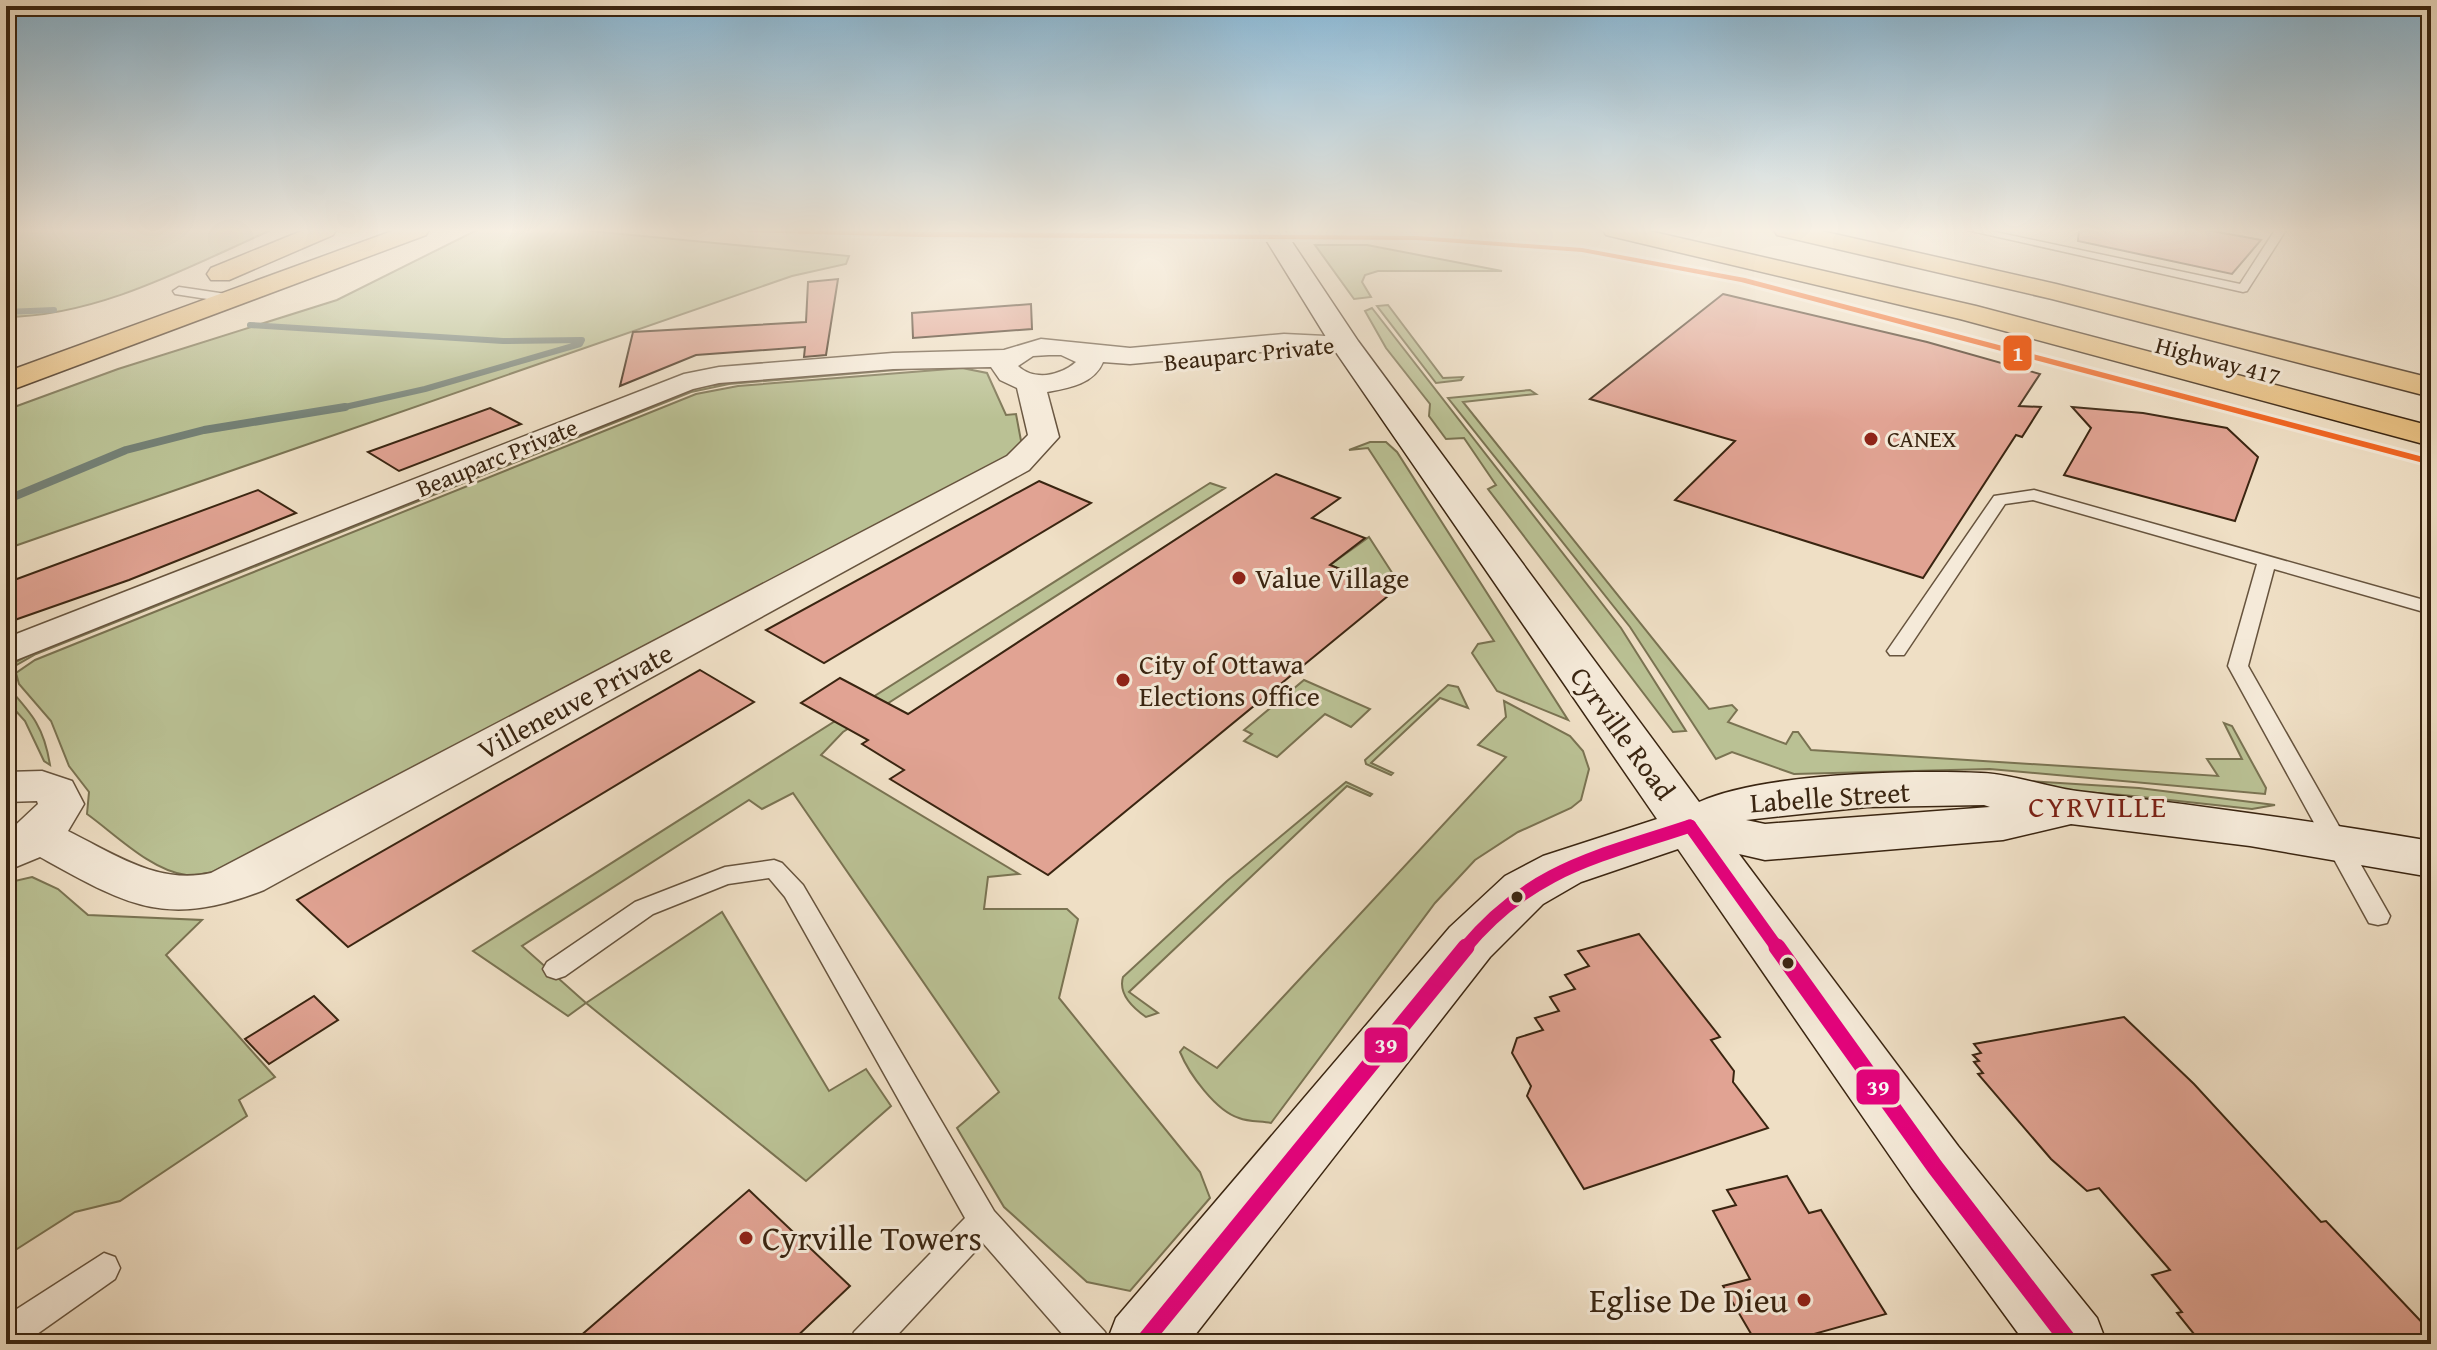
<svg xmlns="http://www.w3.org/2000/svg" width="2437" height="1350" font-family="'Gentium Book Plus',serif">
  <style>
    .green { fill: #bac194; stroke: #7a7352; stroke-width: 2 }
    .lines { fill: none; stroke-linecap: round; stroke-linejoin: round }
    .stream-far1 { stroke: #748075; stroke-width: 6 }
    .stream { stroke: #748075; stroke-width: 8 }
    .building { fill: #e1a393; stroke: #3a2511; stroke-width: 2 }
    .lane-casing { stroke: #67543e; stroke-width: 3 }
    .street-casing { stroke: #67543e; stroke-width: 3 }
    .secondary-casing { stroke: #3a2511; stroke-width: 3 }
    .primary-casing { stroke: #3a2511; stroke-width: 3 }
    .highway-casing { stroke: #3a2511; stroke-width: 3 }
    .lane { fill: #f5ead9; fill-rule: evenodd }
    .street { fill: #f5ead9; fill-rule: evenodd }
    .secondary { fill: #f5ead9; fill-rule: evenodd }
    .primary { fill: #e8c082; fill-rule: evenodd }
    .highway { fill: #e8c082; fill-rule: evenodd }
    .bus-1-far1-casing { stroke: #f5ead9; stroke-width: 19 }
    .bus-1-casing { stroke: #f5ead9; stroke-width: 23 }
    .bus-1-far1 { stroke: #e5007d; stroke-width: 13 }
    .bus-1 { stroke: #e5007d; stroke-width: 17 }
    .rail-1-casing { stroke: #f5ead9; stroke-width: 6 }
    .rail-1 { fill: #f26522; fill-rule: evenodd }
    .poi-dot { fill: #8f2418; stroke: #f5ead9; stroke-width: 3 }
    .bus-dot { fill: #3a2511; stroke: #f5ead9; stroke-width: 3 }
    .labels { text-anchor: middle; stroke-width: 6; stroke-linejoin: round; paint-order: stroke }
    .far-street-label { font-size: 24px; fill: #3a2511; stroke: #f5ead9 }
    .far-poi-label { font-size: 24px; fill: #3a2511; stroke: #f5ead9; text-anchor: start }
    .poi-label { font-size: 28px; fill: #3a2511; stroke: #f5ead9; text-anchor: start }
    .street-label { font-size: 28px; fill: #3a2511; stroke: #f5ead9 }
    .neighbourhood-label { font-size: 30px; letter-spacing: 2px; fill: #7a1f14; stroke: #f5ead9 }
    .near-poi-label { font-size: 34px; fill: #3a2511; stroke: #f5ead9; text-anchor: start }
    .line-badge { stroke: #f5ead9; stroke-width: 3 }
    .badge-label { font-size: 22px; text-anchor: middle; font-weight: bold; fill: #fff }
  </style>
  <rect width="100%" height="100%" fill="#efdfc5"/>
  <filter id="stains"><feTurbulence type="fractalNoise" baseFrequency=".0025" numOctaves="4"/><feColorMatrix values="0 0 0 0 .2 0 0 0 0 .09 0 0 0 0 .02 0 0 0 .5 -.17"/></filter>
  <radialGradient id="worn" r=".72"><stop offset=".6" stop-color="#630" stop-opacity="0"/><stop offset="1" stop-color="#630" stop-opacity=".3"/></radialGradient>
  <g class="green">
    <path d="M6,230H271C188,267 99,316 6,317Z"/>
    <polygon points="477,230 580,230 849,256 846,264 792,276 6,549 6,410 118,369 337,300"/>
    <polygon points="1315,245 1367,245 1502,271 1378,271 1365,275 1362,282 1371,297 1354,299"/>
    <polygon points="1388,305 1443,378 1463,377 1461,380 1436,383 1377,306"/>
    <polygon points="1372,308 1621,628 1686,731 1673,732 1488,489 1496,485 1464,438 1446,439 1429,416 1430,404 1386,348 1365,311"/>
    <polygon points="943,366 729,384 691,392 36,654 8,670 6,675 6,667 41,649 701,386"/>
    <path d="M962,368L987,373L1006,415L1016,414L1022,446L1007,461L218,871C208,873 197,876 186,875C150,870 115,834 87,814L89,792L69,766L51,721L19,684L16,673L35,660L696,394L738,386Z"/>
    <polygon points="1530,390 1536,394 1463,402 1709,709 1732,705 1737,710 1728,722 1786,744 1793,732 1798,732 1811,750 2218,776 2207,759 2242,759 2224,723 2232,726 2266,788 2265,794 1990,769 1794,774 1732,752 1716,759 1630,627 1448,398"/>
    <polygon points="1370,442 1386,442 1397,452 1568,720 1497,691 1472,653 1478,644 1494,641 1368,448 1349,450"/>
    <polygon points="1210,483 1225,488 843,732 821,755 1019,874 988,877 984,909 1067,909 1078,919 1059,998 1200,1172 1210,1198 1130,1291 1087,1282 1004,1207 957,1128 999,1092 793,793 762,809 749,800 522,946 586,1003 722,912 829,1091 866,1069 891,1106 806,1181 586,1003 568,1016 473,951"/>
    <polygon points="1369,537 1400,585 1394,591 1330,565"/>
    <polygon points="1304,680 1370,709 1351,727 1325,714 1277,757 1244,741 1252,734 1244,730"/>
    <path d="M6,685C31,713 44,726 50,765L44,761L25,721L6,700Z"/>
    <polygon points="1448,685 1458,687 1468,708 1440,698 1371,763 1393,773 1391,775 1366,764 1365,760"/>
    <path d="M1504,701L1570,736L1583,751L1589,769L1581,800L1571,808L1518,832L1475,860L1435,903L1271,1123C1261,1121 1249,1122 1239,1118C1216,1111 1189,1074 1180,1052L1184,1047L1217,1068L1506,757L1478,745L1506,717Z"/>
    <polygon points="1962,777 2139,788 2275,805 2252,809 2123,795 1934,781"/>
    <path d="M1346,782L1372,794L1370,796L1347,786L1129,992L1158,1013L1146,1017C1133,1008 1118,994 1123,977L1227,881Z"/>
    <polygon points="32,877 58,889 88,915 202,920 166,955 275,1077 239,1100 247,1116 120,1201 75,1212 6,1256 6,883"/>
  </g>
  <g class="lines">
    <g class="stream-far1">
      <polyline points="6,312 54,310"/>
      <polyline points="250,325 503,341 582,340 580,344 425,389 336,409"/>
    </g>
    <polyline class="stream" points="6,500 126,450 204,430 345,407"/>
  </g>
  <g class="building">
    <polygon points="2079,230 2207,230 2261,240 2232,274 2078,241"/>
    <polygon points="838,279 826,355 804,357 805,347 696,355 620,386 633,332 806,322 808,282"/>
    <polygon points="1723,294 1927,342 2040,374 2019,406 2041,407 2022,437 2016,435 1923,578 1675,500 1735,441 1590,399"/>
    <polygon points="1031,304 1032,329 913,338 912,313"/>
    <polygon points="2072,407 2143,413 2227,428 2258,457 2235,521 2064,475 2091,428"/>
    <polygon points="490,408 521,424 399,471 368,452"/>
    <polygon points="1276,474 1340,498 1312,518 1365,538 1330,565 1394,591 1048,875 890,779 904,770 862,744 868,740 801,703 840,678 908,714"/>
    <polygon points="1039,481 1091,503 824,663 766,630"/>
    <polygon points="258,490 296,513 129,580 6,623 6,583"/>
    <polygon points="700,670 754,702 348,947 297,900"/>
    <polygon points="1639,934 1720,1037 1711,1040 1734,1071 1733,1082 1768,1128 1584,1189 1527,1096 1531,1086 1512,1053 1517,1038 1543,1030 1535,1018 1559,1011 1550,997 1575,989 1565,975 1589,966 1578,951"/>
    <polygon points="314,996 338,1020 269,1064 245,1039"/>
    <polygon points="2124,1017 2194,1084 2321,1222 2326,1221 2431,1332 2431,1344 2202,1344 2177,1313 2182,1312 2152,1275 2170,1270 2099,1188 2087,1191 2051,1159 1978,1074 1983,1073 1974,1062 1979,1061 1973,1055 1981,1053 1974,1044"/>
    <polygon points="1787,1176 1809,1213 1821,1210 1886,1314 1778,1344 1757,1344 1723,1286 1750,1279 1713,1211 1736,1205 1727,1190"/>
    <polygon points="749,1190 850,1286 789,1344 571,1344"/>
  </g>
  <g class="lines">
    <g class="lane-casing">
      <g id="lane">
        <polygon points="1967,230 1986,230 2240,284 2275,230 2286,230 2247,291 2243,292"/>
        <polygon points="179,287 233,295 239,299 233,303 175,294 173,291"/>
        <polygon points="2034,490 2431,602 2431,614 2274,569 2248,666 2390,916 2387,923 2378,925 2369,923 2228,666 2257,564 2033,500 2005,504 1904,655 1890,655 1887,651 1994,496"/>
        <polygon points="774,860 782,863 803,885 994,1211 1105,1332 1110,1344 1071,1344 983,1243 889,1344 849,1344 854,1332 965,1218 785,897 769,878 728,884 653,914 565,976 556,979 547,976 543,969 547,962 635,902 725,867"/>
        <polygon points="104,1253 115,1257 120,1268 115,1279 23,1344 6,1344 6,1316"/>
      </g>
    </g>
    <g class="street-casing">
      <path id="street" d="M1284,334L1346,337L1356,339L1360,345L1356,351L1346,353L1284,350L1130,364L1103,362C1094,384 1069,388 1047,392L1059,437L1029,470L264,890C165,929 127,905 40,857L6,871V834L38,804L37,801L6,802V772L42,771L72,781L84,804L68,831C114,854 158,885 211,873L1007,456L1028,435L1017,388L1000,380L991,367L893,369L719,383L693,389L6,664V638L684,374L719,367L893,353L1004,350L1041,339L1130,348ZM1049,355H1061L1076,362C1060,376 1034,381 1018,366L1033,356Z"/>
    </g>
    <g class="secondary-casing">
      <path id="secondary" d="M1260,230H1284L1358,341L1699,802C1764,773 1909,770 1981,773C2013,774 2045,787 2077,791C2195,805 2313,821 2431,841V877L2250,846L2071,824L2003,840L1765,860L1739,854L1958,1146L2097,1318L2107,1344H2026L1912,1188L1678,849L1581,882L1543,904L1490,957L1188,1344H1106L1116,1318L1450,927L1505,876L1543,856L1657,819L1331,345ZM1867,807L1984,805L1990,807L1765,824L1746,820Z"/>
    </g>
    <g class="primary-casing">
      <g id="primary">
        <polygon points="304,230 336,230 333,235 229,280 211,280 207,274 211,268"/>
        <polygon points="395,230 429,230 426,235 6,392 6,372"/>
      </g>
    </g>
    <g class="highway-casing">
      <g id="highway">
        <polygon points="1603,230 1645,230 1976,306 2431,426 2431,446 1960,319 1606,235"/>
        <polygon points="1774,230 1817,230 2056,284 2431,378 2431,397 2052,299 1777,235"/>
      </g>
    </g>
    <use href="#lane" class="lane"/>
    <use href="#street" class="street"/>
    <use href="#secondary" class="secondary"/>
    <use href="#primary" class="primary"/>
    <use href="#highway" class="highway"/>
    <g class="bus-1-far1-casing">
      <g id="bus-1-far1">
        <polyline points="1690,826 1778,949"/>
        <path d="M1464,949C1530,869 1597,857 1690,826"/>
      </g>
    </g>
    <g class="bus-1-casing">
      <g id="bus-1">
        <polyline points="1777,947 1935,1167 2071,1344"/>
        <polyline points="1142,1344 1466,947"/>
      </g>
    </g>
    <use href="#bus-1-far1" class="bus-1-far1"/>
    <use href="#bus-1" class="bus-1"/>
    <g class="rail-1-casing">
      <polygon id="rail-1" points="744,230 1417,236 1582,248 1745,278 2431,459 2431,465 1741,282 1582,252 1417,240 921,237 748,232"/>
    </g>
    <use href="#rail-1" class="rail-1"/>
  </g>
  <linearGradient id="sky" x2="0" y2="1"><stop stop-color="#89b7d4"/><stop offset="0.55" stop-color="#f8f1e5"/><stop offset="1" stop-color="#f8f1e5" stop-opacity="0"/></linearGradient>
  <rect width="2437" height="419" fill="url(#sky)"/>
  <g class="poi-dot">
    <circle cx="1871" cy="439" r="8"/>
    <circle cx="1239" cy="578" r="8"/>
    <circle cx="1123" cy="680" r="8"/>
    <circle cx="746" cy="1238" r="8"/>
    <circle cx="1804" cy="1300" r="8"/>
  </g>
  <g class="bus-dot">
    <circle cx="1517" cy="897" r="7"/>
    <circle cx="1788" cy="963" r="7"/>
  </g>
  <g class="labels">
    <g class="far-street-label">
      <text transform="translate(1249 354) rotate(-6)" y="8">Beauparc Private</text>
      <text transform="translate(2218 361) rotate(15)" y="8">Highway 417</text>
      <text transform="translate(497 458) rotate(-22)" y="8">Beauparc Private</text>
    </g>
    <g class="far-poi-label">
      <text x="1887" y="447">CANEX</text>
    </g>
    <g class="poi-label">
      <text x="1255" y="588">Value Village</text>
      <text x="1139" y="674">City of Ottawa<tspan x="1139" dy="32">Elections Office</tspan></text>
    </g>
    <g class="street-label">
      <text transform="translate(575 701) rotate(-28)" y="10">Villeneuve Private</text>
      <text transform="translate(1623 733) rotate(54)" y="10">Cyrville Road</text>
      <text transform="translate(1830 797) rotate(-4)" y="10">Labelle Street</text>
    </g>
    <g class="neighbourhood-label">
      <text x="2098" y="817">CYRVILLE</text>
    </g>
    <g class="near-poi-label">
      <text x="762" y="1250">Cyrville Towers</text>
      <text x="1788" y="1312" text-anchor="end">Eglise De Dieu</text>
    </g>
  </g>
  <g class="line-badge">
    <rect x="2002" y="334" width="31" height="38" rx="8" fill="#f26522"/>
    <rect x="1363" y="1026" width="46" height="38" rx="8" fill="#e5007d"/>
    <rect x="1855" y="1068" width="46" height="38" rx="8" fill="#e5007d"/>
  </g>
  <g class="badge-label">
    <text x="2018" y="361">1</text>
    <text x="1386" y="1053">39</text>
    <text x="1878" y="1095">39</text>
  </g>
  <rect width="2437" height="1350" fill="none" stroke="#efdfc5" stroke-width="32"/>
  <rect x="8" y="8" width="2421" height="1334" fill="none" stroke="#3a2511" stroke-width="4"/>
  <rect x="16" y="16" width="2405" height="1318" fill="none" stroke="#3a2511" stroke-width="2"/>
  <rect width="100%" height="100%" filter="url(#stains)"/>
  <rect width="100%" height="100%" fill="url(#worn)"/>
</svg>
